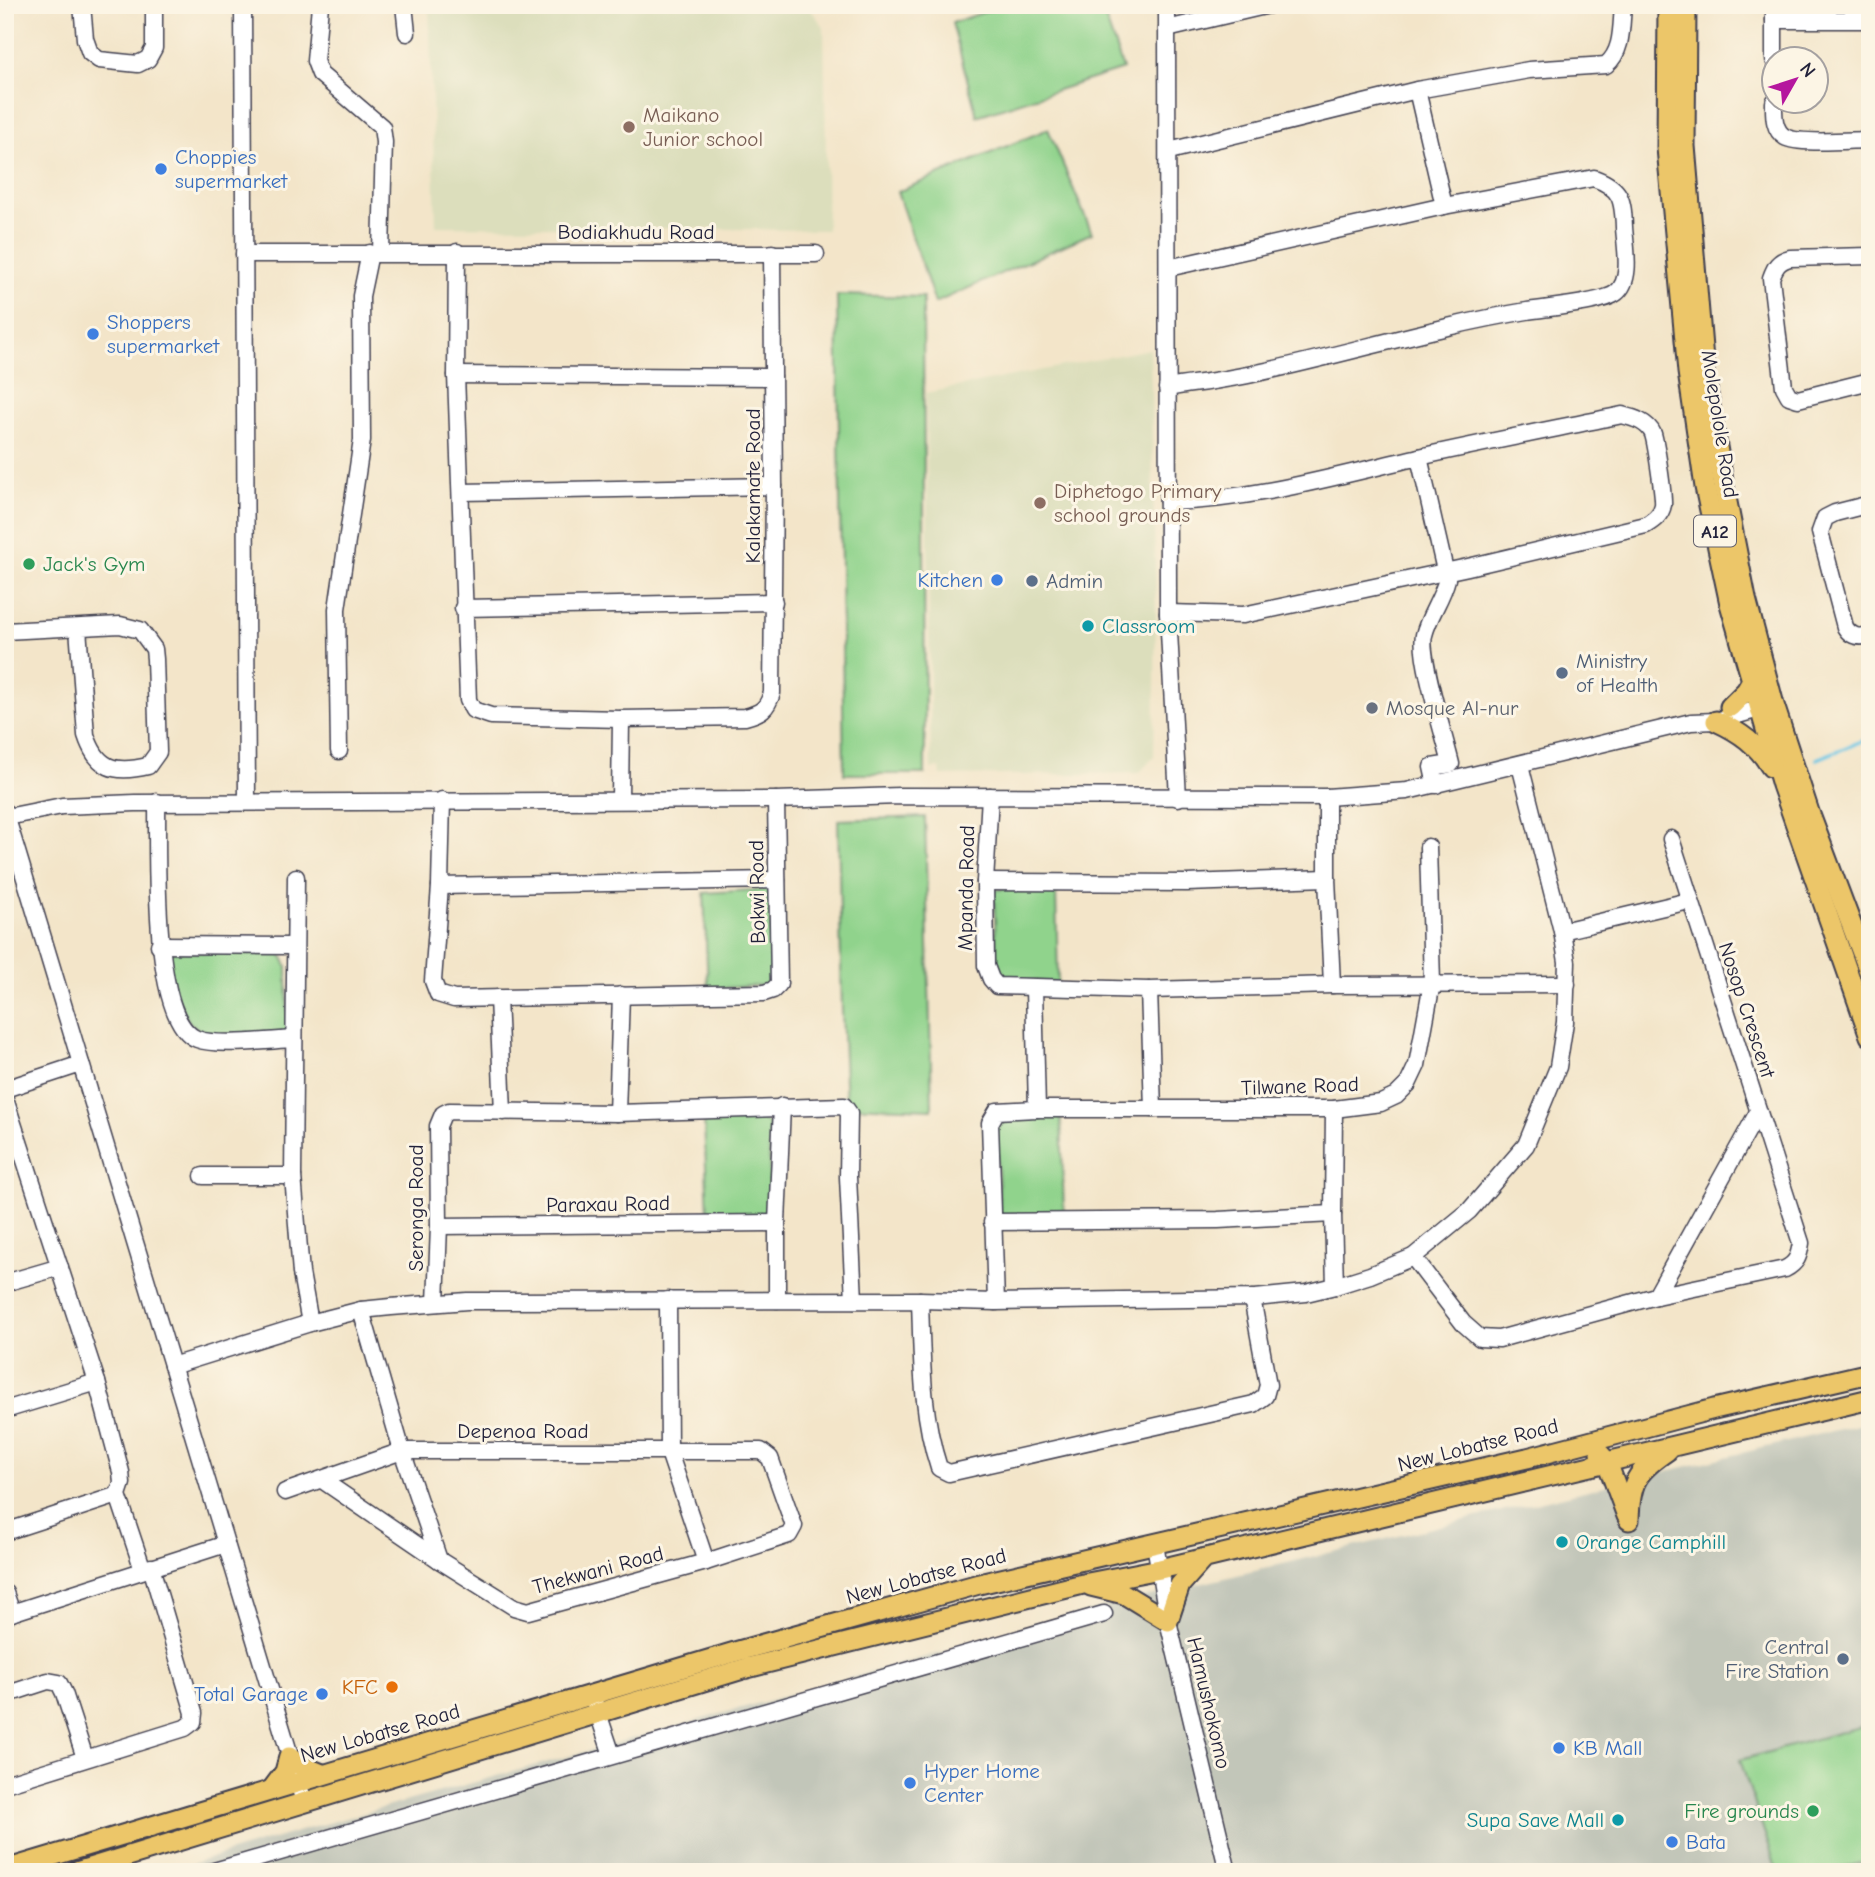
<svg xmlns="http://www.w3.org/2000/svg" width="1875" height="1877" font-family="'Comic Neue',sans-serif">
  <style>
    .built { fill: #dcdebc }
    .industrial { fill: #c2c6b9 }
    .green { fill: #90d38c; stroke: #597a64; stroke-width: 2 }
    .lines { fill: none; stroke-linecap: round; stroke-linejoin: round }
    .stream { stroke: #65c5e4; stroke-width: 3.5 }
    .minor-casing { stroke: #413f50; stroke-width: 19 }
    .major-casing { stroke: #413f50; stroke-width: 23 }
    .minor { stroke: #fff; stroke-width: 16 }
    .major { stroke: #ecc669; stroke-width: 19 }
    .education-dot { fill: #8d6e63; stroke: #fcf5e5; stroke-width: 2.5 }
    .shop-dot { fill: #3f7fe0; stroke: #fcf5e5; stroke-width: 2.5 }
    .leisure-dot { fill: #2e9e5b; stroke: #fcf5e5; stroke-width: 2.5 }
    .service-dot { fill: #5c6f8a; stroke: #fcf5e5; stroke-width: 2.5 }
    .culture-dot { fill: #0f9aa8; stroke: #fcf5e5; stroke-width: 2.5 }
    .worship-dot { fill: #6b7280; stroke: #fcf5e5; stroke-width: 2.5 }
    .food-dot { fill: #e8710a; stroke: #fcf5e5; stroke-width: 2.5 }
    .labels { text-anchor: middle; stroke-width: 6; stroke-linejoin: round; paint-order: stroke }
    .shield { fill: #fcf5e5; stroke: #63616e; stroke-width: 2 }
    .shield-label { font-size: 19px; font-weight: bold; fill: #22223b }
    .education-label { font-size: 21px; fill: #785e54; stroke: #fcf5e5; text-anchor: start }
    .shop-label { font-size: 21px; fill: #366cbe; stroke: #fcf5e5; text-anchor: start }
    .street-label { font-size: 21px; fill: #22223b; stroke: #fcf5e5 }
    .leisure-label { font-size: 21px; fill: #27864d; stroke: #fcf5e5; text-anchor: start }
    .service-label { font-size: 21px; fill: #4e5e75; stroke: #fcf5e5; text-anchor: start }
    .culture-label { font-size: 21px; fill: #0d838f; stroke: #fcf5e5; text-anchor: start }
    .worship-label { font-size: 21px; fill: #5b616d; stroke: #fcf5e5; text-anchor: start }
    .food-label { font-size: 21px; fill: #c56008; stroke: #fcf5e5; text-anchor: end }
  </style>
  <rect width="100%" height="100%" fill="#fcf5e5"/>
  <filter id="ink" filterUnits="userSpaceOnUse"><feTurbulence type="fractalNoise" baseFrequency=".0143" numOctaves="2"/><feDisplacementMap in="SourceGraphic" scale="14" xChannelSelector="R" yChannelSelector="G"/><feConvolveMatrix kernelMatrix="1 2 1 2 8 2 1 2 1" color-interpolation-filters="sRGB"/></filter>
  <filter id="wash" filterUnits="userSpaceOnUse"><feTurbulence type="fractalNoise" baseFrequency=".00686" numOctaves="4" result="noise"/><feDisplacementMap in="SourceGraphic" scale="28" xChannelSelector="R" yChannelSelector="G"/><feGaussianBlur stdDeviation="1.57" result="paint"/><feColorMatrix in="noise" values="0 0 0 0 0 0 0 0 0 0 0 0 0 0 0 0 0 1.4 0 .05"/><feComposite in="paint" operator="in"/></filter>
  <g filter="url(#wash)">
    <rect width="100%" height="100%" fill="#f3e5c9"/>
    <g class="built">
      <polygon points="429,5 807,5 824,27 827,230 436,226"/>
      <polygon points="1150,349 1156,613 1154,757 1139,773 941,776 940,768 931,769 926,393"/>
    </g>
    <polygon class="industrial" points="1870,1422 1870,1872 165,1872 293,1833 1105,1607"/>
    <g class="green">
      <polygon points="1005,5 1101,5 1123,69 977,116 952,23"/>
      <polygon points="1048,129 1092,233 935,303 897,192"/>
      <polygon points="837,295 923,297 925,774 844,774"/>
      <polygon points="925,817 932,1109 846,1106 842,1011 838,820"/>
      <polygon points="769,889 773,981 766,985 708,989 704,893"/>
      <polygon points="1001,889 1056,890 1058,983 997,979 994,891"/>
      <polygon points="169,951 282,955 287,966 288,1035 252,1034 209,1037 189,1022 171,986"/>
      <polygon points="1001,1115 1061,1116 1064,1215 1000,1221 996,1122"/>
      <polygon points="762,1119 769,1125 770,1215 708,1214 704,1121"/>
      <path d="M1870,1724V1861C1838,1869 1807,1877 1776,1867L1740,1760Z"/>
    </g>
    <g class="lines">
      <polyline class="stream" points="1817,759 1870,738"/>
    </g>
  </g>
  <g filter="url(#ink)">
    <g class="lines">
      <g class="minor-casing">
        <g id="minor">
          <polyline points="82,5 85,39 90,53 99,60 138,64 148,59 154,48 154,5"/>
          <polyline points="243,5 247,802"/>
          <polyline points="320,5 315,61 320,74 382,127 384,142 381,252"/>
          <polyline points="404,5 407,33"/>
          <polyline points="1167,5 1168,613 1178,798"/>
          <polyline points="1774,5 1774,60"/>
          <polyline points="1774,20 1870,20"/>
          <polyline points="1167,29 1269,5"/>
          <polyline points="1417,90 1444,206"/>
          <path d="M1774,102C1774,114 1773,130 1785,137C1799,145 1852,140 1870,140"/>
          <path d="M1169,151L1417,90L1529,70L1606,65C1623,51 1621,27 1623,5"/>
          <path d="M457,252L456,375L468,700L473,710L491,716L621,719L745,717C761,713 767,709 772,693L774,486L772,253"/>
          <polyline points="244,254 816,254"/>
          <path d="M1870,256L1790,258C1778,261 1775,267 1771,278L1784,387L1789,396L1798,399L1870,381"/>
          <polyline points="456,375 773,377"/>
          <path d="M1167,388C1197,383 1227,380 1257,373C1347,354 1436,326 1527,311C1546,308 1603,303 1616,293C1633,280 1625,246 1624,227C1623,199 1621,188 1594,178L1444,206L1168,268"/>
          <path d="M1419,457L1447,579C1442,599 1429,615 1424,635C1419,656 1445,738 1451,764L1432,767L1436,785"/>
          <polyline points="461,492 774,486"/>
          <path d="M1168,502C1253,500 1336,476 1419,457C1486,442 1554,429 1622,415C1634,418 1648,422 1653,434C1656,443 1664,497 1663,505C1661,515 1654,520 1646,525L1468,567L1243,615L1168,613"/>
          <path d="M1870,504L1835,513L1825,518L1820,532L1845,627C1851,637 1859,638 1870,635"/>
          <polyline points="463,608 774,602"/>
          <path d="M5,631L120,625L140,630L154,649L155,659L158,752L148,766C114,774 97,769 86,735L78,628"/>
          <polyline points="339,751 337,609 362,440 361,296 370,253"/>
          <polyline points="990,796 985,882 986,966 991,979 997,986 1149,990 1332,985 1567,984"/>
          <polyline points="1327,797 1327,878 1332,985"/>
          <polyline points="442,800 440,886 433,981 438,994 454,999 764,993 773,990 779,984 776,800"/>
          <polyline points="620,800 621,719"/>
          <path d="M157,802C158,847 150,1021 197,1039C218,1047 270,1040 294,1039"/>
          <polyline points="5,812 304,1802"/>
          <polyline points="7,817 62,806 135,803 776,800 900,796 1327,797 1407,791 1691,722 1716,721 1770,706"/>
          <polyline points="296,877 293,1176 301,1273 310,1323"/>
          <polyline points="985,882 1187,883 1327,878"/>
          <polyline points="440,886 777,880"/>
          <polyline points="1562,931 1689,901"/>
          <polyline points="159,945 293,946"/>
          <polyline points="1034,988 1037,1109"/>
          <polyline points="1149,990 1153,1109"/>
          <polyline points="498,998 503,1112"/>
          <polyline points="5,1089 81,1064"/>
          <polyline points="5,1099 97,1382 121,1472 122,1483 118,1495 143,1570"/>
          <polyline points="1334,1109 1333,1214 1335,1286"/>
          <polyline points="617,1113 621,995"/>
          <polyline points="203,1176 293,1176"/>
          <polyline points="992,1222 1218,1220 1333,1214"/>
          <polyline points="439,1226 777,1223"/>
          <path d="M1413,1257L1463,1323L1480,1338L1499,1339L1656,1296L1785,1269C1797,1263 1799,1256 1801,1243L1671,839"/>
          <polyline points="5,1283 60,1267"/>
          <polyline points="1656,1296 1758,1112"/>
          <polyline points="668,1300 669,1452 706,1562"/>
          <polyline points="777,1300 777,1223 782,1106"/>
          <path d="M920,1300C922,1357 921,1414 939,1468L949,1473L1254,1404L1265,1396L1268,1385L1252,1298"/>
          <polyline points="996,1302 990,1123 997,1111 1036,1109 1334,1109 1381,1103 1396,1096 1408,1084 1417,1065 1432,983 1428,847"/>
          <polyline points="436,1303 439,1226 438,1126 443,1114 449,1111 617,1113 844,1106 849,1113 848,1177 854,1300"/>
          <polyline points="361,1310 402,1451 439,1560"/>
          <polyline points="172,1366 310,1323 361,1310 391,1307 467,1301 920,1300 996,1302 1255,1298 1306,1293 1335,1286 1370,1275 1413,1257 1469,1211 1526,1145 1558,1067 1565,1022 1567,962 1562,931 1520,765"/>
          <polyline points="5,1410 97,1382"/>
          <polyline points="285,1492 402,1451 761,1451 770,1458 794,1526 789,1535 706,1562 528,1611 514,1607 439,1560 322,1480"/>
          <polyline points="5,1532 118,1495"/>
          <polyline points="1155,1544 1168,1621 1228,1872"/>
          <polyline points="5,1593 12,1613"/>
          <polyline points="5,1615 226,1544"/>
          <polyline points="5,1695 48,1681 59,1683 64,1693 85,1758"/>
          <polyline points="595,1704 612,1755"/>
          <polyline points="5,1784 185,1728 193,1722 194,1713 151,1567"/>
          <polyline points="211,1872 1104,1614"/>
        </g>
      </g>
      <g class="major-casing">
        <g id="major">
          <polyline points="1668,5 1667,148 1688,372 1705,487 1730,604 1782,785 1870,1036"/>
          <polyline points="1686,5 1685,146 1704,372 1724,487 1746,599 1774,705 1809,812 1870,974"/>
          <polyline points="1730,707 1746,691 1753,679"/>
          <path d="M1716,721C1740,732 1757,744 1771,767"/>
          <polyline points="1600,1454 1607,1462 1627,1516"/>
          <path d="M1629,1520C1630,1482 1636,1472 1667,1451"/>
          <polyline points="1091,1586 1124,1594 1168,1621 1180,1585 1203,1559"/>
          <polyline points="273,1788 285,1772 289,1757 300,1765 322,1774"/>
          <polyline points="5,1870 738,1651 979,1584 1527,1458 1714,1409 1870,1373"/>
          <polyline points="76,1872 743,1669 1083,1584 1160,1569 1870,1399"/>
        </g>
      </g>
      <use href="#minor" class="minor"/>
      <use href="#major" class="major"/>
    </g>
  </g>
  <g class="education-dot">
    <circle cx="629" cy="127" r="7"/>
    <circle cx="1040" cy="503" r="7"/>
  </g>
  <g class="shop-dot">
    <circle cx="161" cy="169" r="7"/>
    <circle cx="93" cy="334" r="7"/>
    <circle cx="997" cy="580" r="7"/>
    <circle cx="322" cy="1694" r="7"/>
    <circle cx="1559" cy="1748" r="7"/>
    <circle cx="910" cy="1783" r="7"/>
    <circle cx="1672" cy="1842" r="7"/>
  </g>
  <g class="leisure-dot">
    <circle cx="29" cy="564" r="7"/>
    <circle cx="1813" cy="1811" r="7"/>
  </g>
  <g class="service-dot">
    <circle cx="1032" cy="581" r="7"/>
    <circle cx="1562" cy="673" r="7"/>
    <circle cx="1843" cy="1659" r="7"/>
  </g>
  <g class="culture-dot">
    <circle cx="1088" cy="626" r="7"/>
    <circle cx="1562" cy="1542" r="7"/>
    <circle cx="1618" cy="1820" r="7"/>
  </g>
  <circle class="worship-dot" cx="1372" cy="708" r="7"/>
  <circle class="food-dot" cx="392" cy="1687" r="7"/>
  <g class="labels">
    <rect class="shield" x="1694" y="515.5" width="42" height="31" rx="5"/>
    <g class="shield-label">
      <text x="1715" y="538">A12</text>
    </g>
    <g class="education-label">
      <text x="643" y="122">Maikano<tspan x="643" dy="24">Junior school</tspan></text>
      <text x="1054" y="498">Diphetogo Primary<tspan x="1054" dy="24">school grounds</tspan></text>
    </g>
    <g class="shop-label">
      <text x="175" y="164">Choppies<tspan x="175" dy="24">supermarket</tspan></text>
      <text x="107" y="329">Shoppers<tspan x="107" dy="24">supermarket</tspan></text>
      <text x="983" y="587" text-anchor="end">Kitchen</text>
      <text x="308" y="1701" text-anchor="end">Total Garage</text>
      <text x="1573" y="1755">KB Mall</text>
      <text x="924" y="1778">Hyper Home<tspan x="924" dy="24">Center</tspan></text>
      <text x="1686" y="1849">Bata</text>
    </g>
    <g class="street-label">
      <text x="636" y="239">Bodiakhudu Road</text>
      <text transform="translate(1720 424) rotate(81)" y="7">Molepolole Road</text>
      <text transform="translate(753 486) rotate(-90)" y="7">Kalakamate Road</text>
      <text transform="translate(966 888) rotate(-89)" y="7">Mpanda Road</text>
      <text transform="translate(757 892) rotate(-91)" y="7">Bokwi Road</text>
      <text transform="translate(1747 1010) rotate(72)" y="7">Nosop Crescent</text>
      <text transform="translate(1300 1086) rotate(-2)" y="7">Tilwane Road</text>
      <text transform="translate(608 1204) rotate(-1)" y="7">Paraxau Road</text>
      <text transform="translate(416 1208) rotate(-90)" y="7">Seronga Road</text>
      <text x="523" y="1438">Depenoa Road</text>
      <text transform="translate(1478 1445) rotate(-14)" y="7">New Lobatse Road</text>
      <text transform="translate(598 1570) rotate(-15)" y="7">Thekwani Road</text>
      <text transform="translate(926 1576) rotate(-15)" y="7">New Lobatse Road</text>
      <text transform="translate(1209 1703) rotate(77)" y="7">Hamushokomo</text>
      <text transform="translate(380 1733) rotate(-16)" y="7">New Lobatse Road</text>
    </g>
    <g class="leisure-label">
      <text x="43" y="571">Jack's Gym</text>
      <text x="1799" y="1818" text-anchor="end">Fire grounds</text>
    </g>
    <g class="service-label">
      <text x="1046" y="588">Admin</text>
      <text x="1576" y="668">Ministry<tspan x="1576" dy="24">of Health</tspan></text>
      <text x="1829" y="1654" text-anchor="end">Central<tspan x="1829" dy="24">Fire Station</tspan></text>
    </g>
    <g class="culture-label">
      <text x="1102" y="633">Classroom</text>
      <text x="1576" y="1549">Orange Camphill</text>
      <text x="1604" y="1827" text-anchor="end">Supa Save Mall</text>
    </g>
    <g class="worship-label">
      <text x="1386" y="715">Mosque Al-nur</text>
    </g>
    <g class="food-label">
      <text x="378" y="1694">KFC</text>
    </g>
  </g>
  <rect width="1875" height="1877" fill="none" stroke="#fcf5e5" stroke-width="28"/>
  <g transform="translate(1795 80) rotate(51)"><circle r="33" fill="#fcf5e5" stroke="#a5a1a1" stroke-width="2"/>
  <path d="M0-5L12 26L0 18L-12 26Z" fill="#b5179e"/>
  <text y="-10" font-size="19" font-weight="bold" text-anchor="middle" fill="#22223b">N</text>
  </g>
</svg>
